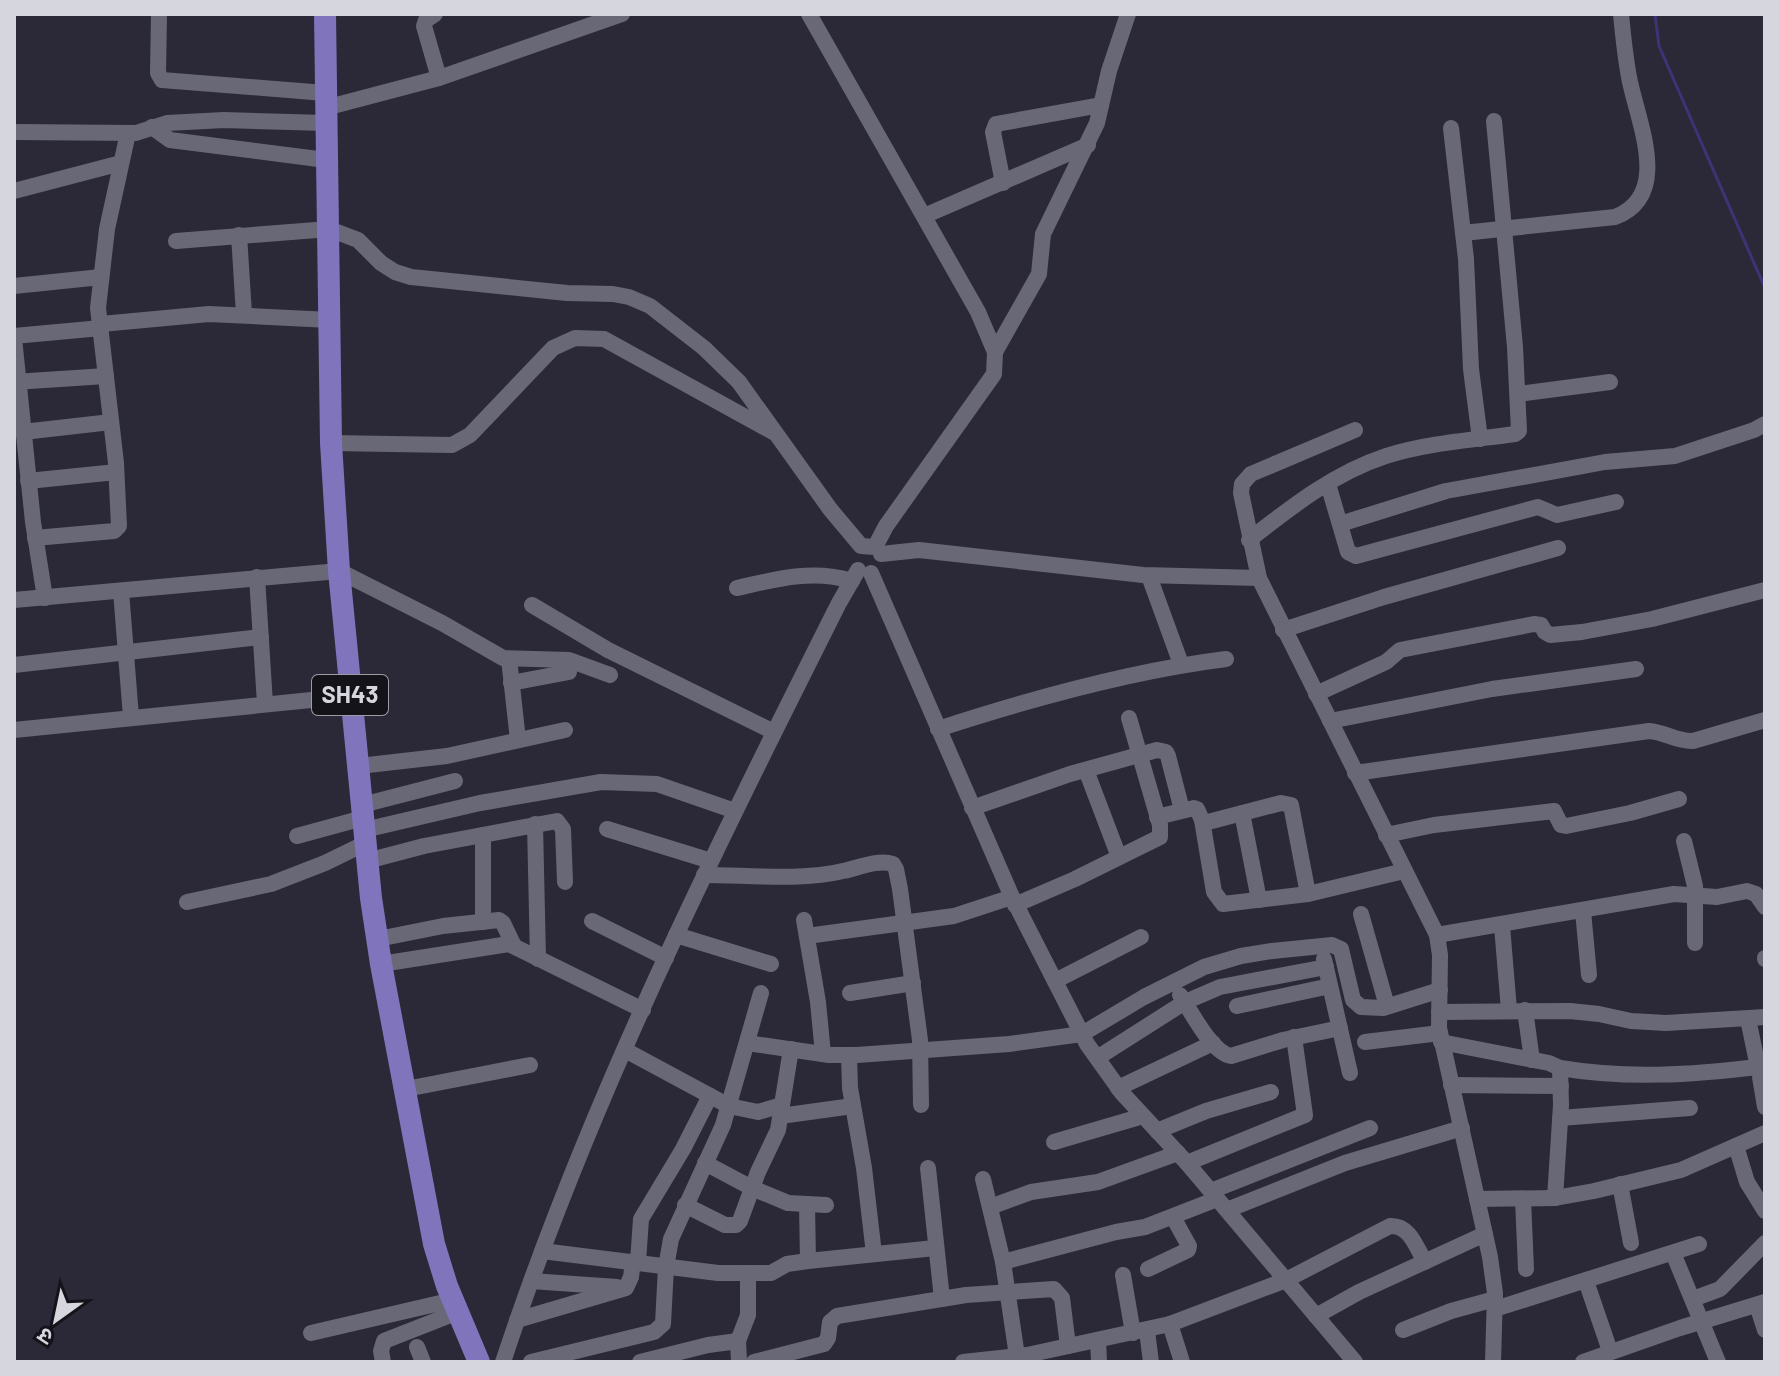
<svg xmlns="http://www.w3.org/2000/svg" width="1779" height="1376" font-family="Barlow,'Noto Sans Devanagari',sans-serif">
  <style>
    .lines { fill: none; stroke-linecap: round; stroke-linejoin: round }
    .stream { stroke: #403277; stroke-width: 3 }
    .minor { stroke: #696877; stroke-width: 16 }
    .major { stroke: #8075bc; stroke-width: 22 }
    .labels { text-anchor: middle; stroke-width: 6; stroke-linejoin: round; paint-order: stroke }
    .shield { fill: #141319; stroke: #9c9ca4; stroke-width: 2 }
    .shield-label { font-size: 24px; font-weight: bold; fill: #d6d6df }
  </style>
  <rect width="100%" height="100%" fill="#2b2937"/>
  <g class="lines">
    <polyline class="stream" points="1655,14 1659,46 1765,288"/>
    <g class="minor">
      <polyline points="159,14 158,73 162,80 325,93"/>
      <polyline points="809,14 978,312 995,352 994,374 886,526 875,547"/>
      <polyline points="439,78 622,14"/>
      <polyline points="325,108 439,78 424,26 426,20 435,14"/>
      <polyline points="152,127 170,140 326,160"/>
      <polyline points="1451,128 1466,259 1471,369 1480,439"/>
      <polyline points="14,132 136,133 167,123 224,120 326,123"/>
      <polyline points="1003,183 993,132 996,124 1101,105"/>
      <polyline points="14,191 121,163"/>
      <polyline points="924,216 1088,145"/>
      <path d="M1463,233L1615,217C1673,195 1637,121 1629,77C1625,56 1623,35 1621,14"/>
      <polyline points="239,235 244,314"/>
      <polyline points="176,241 329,229 358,240 381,263 395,272 411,277 567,293 613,294 629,297 650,306 704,348 739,382 830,509 861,546 875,547"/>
      <polyline points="14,286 101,277"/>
      <polyline points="101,324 209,314 330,320"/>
      <polyline points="14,336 101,328"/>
      <polyline points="14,338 33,522 45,598"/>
      <polyline points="995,352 1039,274 1043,234 1097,123 1109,71 1128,14"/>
      <polyline points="14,382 106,376"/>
      <polyline points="1518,394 1610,382"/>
      <polyline points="1355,430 1251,474 1242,484 1241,493 1259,578 1437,935 1440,955 1439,1028 1490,1257 1495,1293 1493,1362"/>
      <polyline points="23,432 111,422"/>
      <polyline points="331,443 452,445 470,435 553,348 575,338 604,339 773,432"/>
      <polyline points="28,481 116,472"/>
      <polyline points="1328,484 1348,552 1356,556 1538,507 1557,515 1616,502"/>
      <polyline points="1340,524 1446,491 1605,462 1675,456 1754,430 1765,424"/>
      <polyline points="35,538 114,531 119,526 116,463 98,308 107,229 128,133"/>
      <path d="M1249,540C1291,507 1334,473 1386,456C1428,443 1472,440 1515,434L1519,431L1515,347L1494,121"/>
      <polyline points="881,554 919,550 1143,575 1259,578"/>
      <polyline points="871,573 1012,897 1087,1044 1122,1093 1187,1163 1355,1362"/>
      <polyline points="1149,576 1181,664"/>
      <polyline points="257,577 265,704"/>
      <path d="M737,588C776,579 813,569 852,581"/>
      <polyline points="121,591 131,717"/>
      <polyline points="14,600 339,571 442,623 503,658 569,660 610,675"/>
      <polyline points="532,605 608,650 774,732"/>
      <polyline points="1283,630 1384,597 1558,548"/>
      <polyline points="509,659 518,740"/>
      <polyline points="14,665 261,637"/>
      <polyline points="511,683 569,672"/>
      <polyline points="1316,694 1386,662 1400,650 1534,624 1541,625 1545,632 1550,635 1582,632 1652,619 1765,590"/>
      <polyline points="1330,721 1492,689 1636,669"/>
      <path d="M938,729C1030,699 1130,671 1226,659"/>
      <polyline points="14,730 351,696"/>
      <polyline points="359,766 447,756 565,730"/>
      <polyline points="1086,770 1119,857"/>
      <path d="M1355,773L1649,731C1665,732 1677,742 1693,741L1765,720"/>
      <polyline points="362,805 455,781"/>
      <polyline points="972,808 1070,774 1157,750 1166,752 1168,756 1182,810"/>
      <polyline points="1242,813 1259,900"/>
      <polyline points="1157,817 1194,808 1197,809 1202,820 1208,822 1281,803 1291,805 1308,894"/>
      <polyline points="1202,820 1214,892 1223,904 1308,894 1404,871"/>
      <polyline points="535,824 538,959"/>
      <polyline points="607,829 711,861"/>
      <polyline points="364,830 480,803 601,782 657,784 735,811"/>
      <polyline points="483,835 483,922"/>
      <polyline points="1386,835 1434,825 1554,811 1561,825 1566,826 1630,813 1679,799"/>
      <polyline points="297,836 363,818"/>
      <polyline points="1684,841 1695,886 1695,943"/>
      <polyline points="367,861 424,846 557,821 563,829 565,882"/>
      <path d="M704,875C747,875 802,881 843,871C858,868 878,859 893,864L896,869L900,889L920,1040L921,1105"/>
      <polyline points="187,902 271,884 325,863 366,843"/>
      <polyline points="1015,905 1075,879 1160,837 1160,825 1129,718"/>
      <polyline points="1583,911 1589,975"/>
      <polyline points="1361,914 1387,1006"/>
      <polyline points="804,920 818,1002 823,1054"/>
      <polyline points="592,921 666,958"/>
      <polyline points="1502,926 1509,1010"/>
      <polyline points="676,935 771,964"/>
      <polyline points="1437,935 1674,894 1717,897 1747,891 1756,894 1765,907"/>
      <polyline points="807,936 954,916 1012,897"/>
      <polyline points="378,939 443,926 499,920 503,923 514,946"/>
      <polyline points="1765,958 1765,959"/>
      <polyline points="1324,959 1350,1073"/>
      <polyline points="381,964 509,944 643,1010"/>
      <polyline points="1055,981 1141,937"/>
      <polyline points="850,993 913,983"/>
      <path d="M1180,995C1191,1011 1211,1052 1231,1056L1283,1040L1340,1028"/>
      <polyline points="1237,1006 1330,986"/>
      <polyline points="1525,1010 1532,1060"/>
      <polyline points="1439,1012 1570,1011 1599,1014 1631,1021 1666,1023 1765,1017"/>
      <polyline points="1365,1042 1440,1033"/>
      <polyline points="1441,1042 1549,1063 1560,1068 1561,1105 1555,1198"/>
      <polyline points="747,1043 829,1055 857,1055 1009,1044 1082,1034 1144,997 1204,967 1241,956 1272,951 1332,945 1341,949 1353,1000 1361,1007 1383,1008 1440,990"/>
      <polyline points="625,1050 729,1106 758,1112 782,1105"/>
      <polyline points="849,1055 850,1088 864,1168 874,1254"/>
      <polyline points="1097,1058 1185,1002 1220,987 1326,967"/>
      <path d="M1560,1068C1626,1079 1692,1075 1758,1067L1748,1019"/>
      <polyline points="1760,1077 1765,1107"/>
      <polyline points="1451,1085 1561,1086"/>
      <polyline points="1118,1088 1213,1043"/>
      <polyline points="406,1089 530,1065"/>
      <polyline points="780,1116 853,1106"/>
      <polyline points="1560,1118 1690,1108"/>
      <polyline points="1157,1131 1206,1111 1271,1092"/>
      <polyline points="1054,1142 1143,1116"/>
      <polyline points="1736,1146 1747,1182 1765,1211"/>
      <polyline points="705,1163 752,1188 788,1203 826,1205"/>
      <polyline points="1187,1163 1305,1115 1294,1037"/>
      <polyline points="928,1168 942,1299"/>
      <polyline points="983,1179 1003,1262 1017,1356"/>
      <polyline points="1620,1184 1631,1243"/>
      <polyline points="1211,1191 1370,1128"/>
      <polyline points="1477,1199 1555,1198 1594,1191 1681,1170 1765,1133"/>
      <polyline points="1523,1199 1526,1269"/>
      <polyline points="807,1204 808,1261"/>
      <polyline points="685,1205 725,1225 736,1225 740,1221 758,1172 778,1130 791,1049"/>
      <polyline points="990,1207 1031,1192 1098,1182 1178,1153"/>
      <polyline points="1227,1210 1345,1163 1462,1128"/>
      <polyline points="542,1251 718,1273 771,1273 787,1264 808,1261 935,1248"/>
      <polyline points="1673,1253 1718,1362"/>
      <polyline points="638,1262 641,1219 683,1149 710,1096"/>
      <polyline points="1003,1262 1116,1232 1145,1227 1217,1199"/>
      <polyline points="1148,1269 1188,1250 1189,1246 1173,1217"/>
      <polyline points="1123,1275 1133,1333"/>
      <polyline points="531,1281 617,1287"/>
      <polyline points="1586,1281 1610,1351"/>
      <polyline points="1693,1299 1720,1289 1765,1243"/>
      <polyline points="1757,1305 1765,1330"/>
      <polyline points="1495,1309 1699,1244"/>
      <polyline points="1316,1316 1359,1292 1485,1234"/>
      <polyline points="517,1320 626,1288 631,1277 633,1261"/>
      <polyline points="1170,1324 1182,1362"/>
      <polyline points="1403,1330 1451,1311 1495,1299"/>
      <polyline points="1147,1331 1151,1362"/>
      <polyline points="311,1333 453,1300"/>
      <polyline points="1098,1340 1099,1362"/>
      <polyline points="417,1347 423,1362"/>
      <polyline points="383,1362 381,1351 384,1341 458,1312"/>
      <path d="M503,1362C590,1098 715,850 839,603L858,570"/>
      <polyline points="531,1362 654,1332 663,1324 666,1267 671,1239 723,1125 761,993"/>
      <polyline points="640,1362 708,1345 738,1341"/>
      <polyline points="739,1362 738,1341 748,1315 748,1273"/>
      <polyline points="754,1362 824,1344 828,1338 830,1322 837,1316 966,1295 1054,1289 1062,1298 1068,1346"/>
      <path d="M963,1362L1027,1355L1170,1324L1286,1280L1390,1226C1410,1225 1416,1247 1425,1262"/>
      <polyline points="1583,1362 1680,1328 1765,1302"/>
    </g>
    <polyline class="major" points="325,14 331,443 339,571 371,898 381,964 434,1244 447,1286 479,1362"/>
  </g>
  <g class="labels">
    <rect class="shield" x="312" y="675" width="76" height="40" rx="6"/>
    <g class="shield-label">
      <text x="350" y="703">SH43</text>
    </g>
  </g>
  <rect width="1779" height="1376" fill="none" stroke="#d6d6df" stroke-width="32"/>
  <g transform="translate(56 1320) rotate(213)" stroke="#141319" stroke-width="6" paint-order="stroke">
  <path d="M0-6L14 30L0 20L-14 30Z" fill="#d6d6df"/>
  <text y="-12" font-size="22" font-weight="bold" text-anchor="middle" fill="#d6d6df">उ</text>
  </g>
</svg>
